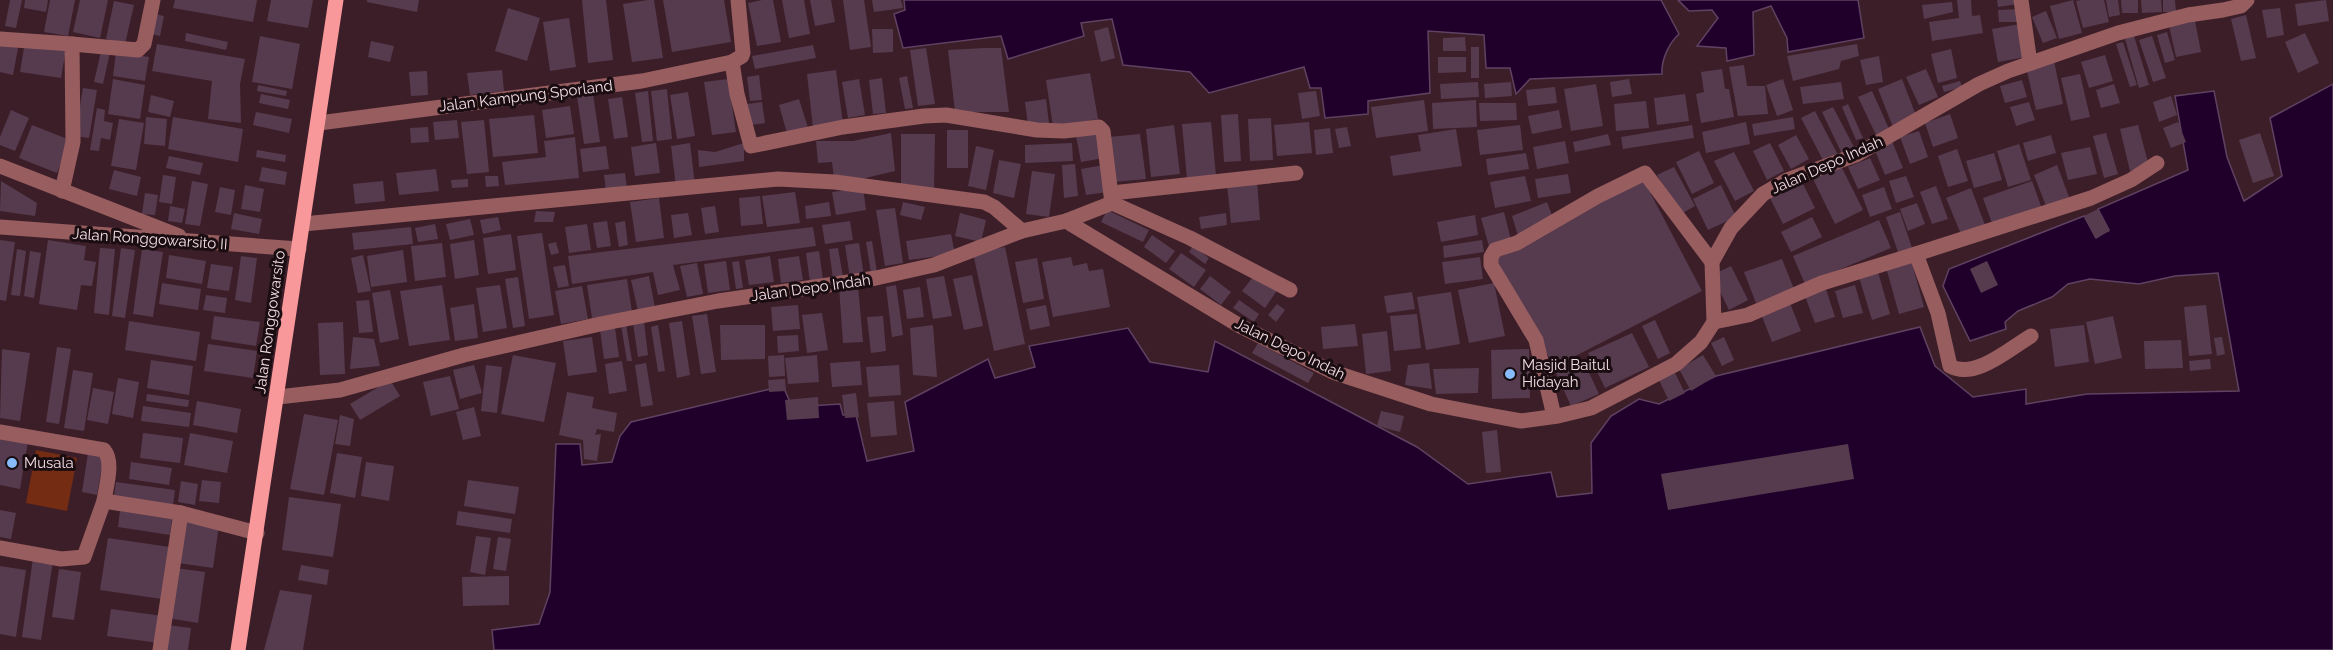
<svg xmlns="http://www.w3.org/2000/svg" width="2333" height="650" font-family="Raleway,sans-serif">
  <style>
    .green { fill: #742c13 }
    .water { fill: #20002a; stroke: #5f4262; stroke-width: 1.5 }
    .building { fill: #563b4f }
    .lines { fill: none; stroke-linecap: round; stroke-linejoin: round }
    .minor { stroke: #975d5f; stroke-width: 15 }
    .major { stroke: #f8989b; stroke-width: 15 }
    .poi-dot { fill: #87bbfb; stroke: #1a0d11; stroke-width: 2 }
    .labels { text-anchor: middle; stroke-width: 6; stroke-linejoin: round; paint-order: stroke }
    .street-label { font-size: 15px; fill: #f2dde3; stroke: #1a0d11 }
    .poi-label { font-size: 15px; fill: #f2dde3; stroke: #1a0d11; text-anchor: start }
  </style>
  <rect width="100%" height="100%" fill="#3c1e28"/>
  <polygon class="green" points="36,450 77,458 67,511 26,503"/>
  <g class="water">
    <path d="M904,0H1661L1679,34C1669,43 1661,60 1662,74L1530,79L1516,94L1510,68H1486L1484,35L1428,31L1430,93L1368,101V114L1325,118L1321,88H1310L1304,67L1209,93L1190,72L1123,65L1112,19L1081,23L1084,36L1008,59L1001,36L903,48L894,14L905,10Z"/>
    <polygon points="1678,0 1858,0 1864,38 1788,52 1787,38 1771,6 1753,12 1754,55 1727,61 1726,48 1697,46 1718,18 1712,10 1689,11"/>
    <polygon points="2333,84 2333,650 494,650 492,630 539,624 550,592 556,444 580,444 582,465 612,462 620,436 631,422 783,386 792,407 840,404 843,415 856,415 867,461 914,451 905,402 988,359 995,378 1035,367 1029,346 1128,328 1150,362 1208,372 1215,341 1417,447 1468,484 1551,472 1557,497 1592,493 1591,443 1611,416 1639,399 1659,404 1716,376 1920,327 1935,366 1973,397 2026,389 2026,404 2087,394 2239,391 2218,273 2175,276 2139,284 2090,279 2068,284 2052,297 2018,311 2005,322 2006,329 1970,341 1943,286 1949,269 2084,216 2096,238 2109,230 2098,209 2188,170 2175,96 2214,91 2227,157 2244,201 2282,176 2270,118"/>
  </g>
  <g class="building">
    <polygon points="10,0 22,0 16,28 5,26"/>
    <polygon points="25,0 48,0 46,12 24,8"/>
    <polygon points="50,0 75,0 68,36 44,32"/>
    <polygon points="80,0 108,0 100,38 73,32"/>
    <polygon points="175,0 257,0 253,22 173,8"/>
    <polygon points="271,0 313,0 308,28 267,21"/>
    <polygon points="367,0 419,0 417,12 367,2"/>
    <polygon points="582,0 606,0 613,60 588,63"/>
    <polygon points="648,0 654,0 663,58 632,62 623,4"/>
    <polygon points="663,0 724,0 731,42 672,52"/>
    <polygon points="762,0 773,0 781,42 757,46 748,3"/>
    <polygon points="782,0 804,0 810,34 789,38"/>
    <polygon points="810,0 831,0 835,22 815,26"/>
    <polygon points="843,0 864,0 871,47 850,50"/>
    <polygon points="872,0 901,0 903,8 874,12"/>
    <polygon points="1957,0 1971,0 1972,16 1980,15 1983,33 1932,41 1929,22 1959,18"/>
    <polygon points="1997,0 2017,0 2018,4 1998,7"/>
    <polygon points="2073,0 2082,33 2059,39 2050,6"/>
    <polygon points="2081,0 2104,0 2109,22 2083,28 2076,1"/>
    <polygon points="2106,0 2118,0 2120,15 2109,17"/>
    <polygon points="2121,0 2138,0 2138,13 2122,13"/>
    <polygon points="2141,0 2161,0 2162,12 2142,13"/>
    <polygon points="2163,0 2175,0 2176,12 2163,12"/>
    <polygon points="2326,0 2329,21 2298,26 2295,4"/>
    <polygon points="114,1 134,5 125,44 106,39"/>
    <polygon points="1952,2 1953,12 1924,19 1922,5"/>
    <polygon points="508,8 540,18 527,61 495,51"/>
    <polygon points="2280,8 2284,35 2267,38 2262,10"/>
    <polygon points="2020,9 2021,22 1999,22 1998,10"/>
    <polygon points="2046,11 2057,38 2043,43 2032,17"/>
    <polygon points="155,14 164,16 160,36 151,34"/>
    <polygon points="2246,15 2256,58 2241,61 2231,19"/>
    <polygon points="569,18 576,67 550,71 543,22"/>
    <polygon points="2195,21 2201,52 2176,57 2169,26"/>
    <polygon points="2020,24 2026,57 1998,62 1992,29"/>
    <polygon points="1108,27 1115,58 1101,62 1094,31"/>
    <polygon points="872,29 893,29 893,52 873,53"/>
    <polygon points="2167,32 2175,60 2165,63 2157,35"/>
    <polygon points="186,33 228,42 226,50 185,41"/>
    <polygon points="2305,33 2319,63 2298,73 2285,42"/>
    <polygon points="260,36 300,44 292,89 252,82"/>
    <polygon points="2134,36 2149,85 2139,88 2125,39"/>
    <polygon points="2152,36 2166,78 2153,82 2139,40"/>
    <polygon points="1465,37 1466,51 1443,51 1443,38"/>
    <polygon points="371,41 394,46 390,62 368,57"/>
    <polygon points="0,42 19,43 13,75 0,72"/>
    <polygon points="25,42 66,49 61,78 20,72"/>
    <polygon points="2123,42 2137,85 2130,87 2116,44"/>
    <polygon points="157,44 245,59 240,84 241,123 208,119 212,81 152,71"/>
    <polygon points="1857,44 1859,56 1841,61 1839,69 1793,81 1787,56"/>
    <polygon points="813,45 816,58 755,69 752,56"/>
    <polygon points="102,47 111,48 103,84 94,82"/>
    <rect x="1471" y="47" width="8" height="31"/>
    <polygon points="926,48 935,104 918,106 910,50"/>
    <polygon points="984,48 1001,48 1009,112 955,112 948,50"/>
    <polygon points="1951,49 1957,78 1938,83 1931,54"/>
    <polygon points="116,52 149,57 145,81 113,76"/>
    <polygon points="2105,55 2113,81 2089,88 2081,62"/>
    <polygon points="1879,56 1883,82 1866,85 1860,60"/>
    <polygon points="1438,57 1466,57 1466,72 1438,73"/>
    <polygon points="2054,61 2063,104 2036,110 2026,67"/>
    <polygon points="1744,65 1747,86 1765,86 1768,114 1738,116 1729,67"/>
    <polygon points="1722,69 1725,89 1729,89 1734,117 1701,123 1696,94 1704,92 1701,72"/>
    <polygon points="1926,69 1938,97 1919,105 1906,77"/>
    <polygon points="502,70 504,91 470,95 467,73"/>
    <polygon points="836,70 843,124 813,128 807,74"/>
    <polygon points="427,71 428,95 411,96 409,72"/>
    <polygon points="1090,73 1098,119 1053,127 1046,80"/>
    <polygon points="2080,74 2090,117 2071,121 2061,78"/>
    <polygon points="759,75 762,100 750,101 747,77"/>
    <polygon points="907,76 913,108 905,109 899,78"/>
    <polygon points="882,78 886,113 873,114 869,80"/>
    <polygon points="113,79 145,85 140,119 108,114"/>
    <polygon points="728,79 736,132 712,135 704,82"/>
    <polygon points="859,79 865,115 848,118 842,82"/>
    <polygon points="1629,79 1632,94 1612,97 1610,82"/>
    <polygon points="1783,79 1793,110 1777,116 1766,85"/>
    <polygon points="1902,79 1917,118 1893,127 1878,89"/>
    <polygon points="2022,80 2027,97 2005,103 2000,86"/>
    <polygon points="1960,81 1962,87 1944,92 1942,86"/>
    <polygon points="1478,82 1479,97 1441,99 1440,84"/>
    <polygon points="1511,82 1512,96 1485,98 1484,84"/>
    <polygon points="1841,82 1844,99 1803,104 1800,87"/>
    <polygon points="1596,84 1603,126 1571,131 1564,89"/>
    <polygon points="2114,84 2120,103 2101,108 2096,90"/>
    <polygon points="258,85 287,91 286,96 257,91"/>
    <polygon points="1555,87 1557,103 1528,106 1526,90"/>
    <polygon points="83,88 97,90 89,138 75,136"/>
    <polygon points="667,89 672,139 657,141 651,91"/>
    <polygon points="648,91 653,141 642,142 635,93"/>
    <polygon points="1316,91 1320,116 1302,119 1298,93"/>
    <polygon points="1872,91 1890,131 1877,137 1858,97"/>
    <polygon points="688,92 695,136 677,139 670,95"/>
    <polygon points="261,94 290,100 288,109 259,103"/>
    <polygon points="593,94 600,142 584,144 577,96"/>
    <polygon points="1685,94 1689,121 1657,125 1654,98"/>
    <polygon points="151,95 174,101 170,117 148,112"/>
    <polygon points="2171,96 2177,115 2159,122 2153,102"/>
    <polygon points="622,97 628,137 614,139 608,99"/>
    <polygon points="799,99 809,131 788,137 779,105"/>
    <polygon points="1046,99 1049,123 1028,125 1025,102"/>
    <polygon points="1424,100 1428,131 1376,138 1371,107"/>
    <polygon points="1476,100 1477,127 1433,129 1432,103"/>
    <polygon points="1646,101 1649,128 1616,131 1614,104"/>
    <polygon points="762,102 765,123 750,125 747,104"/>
    <polygon points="2029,102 2035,120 2016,126 2010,107"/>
    <polygon points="1479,103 1516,103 1517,120 1480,121"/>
    <polygon points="1848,104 1863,138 1856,140 1842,107"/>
    <polygon points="570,106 574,134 546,138 542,110"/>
    <polygon points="1833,107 1856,151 1844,158 1822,112"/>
    <polygon points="97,108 105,110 104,121 113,123 110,140 101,138 99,151 90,150"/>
    <polygon points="11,110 29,118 15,151 0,145 0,137"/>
    <polygon points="1559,110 1562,128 1532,134 1528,116"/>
    <polygon points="1815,111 1839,157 1825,164 1801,118"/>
    <polygon points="256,112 292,119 289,133 253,125"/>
    <polygon points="1238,114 1241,161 1224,162 1221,115"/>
    <polygon points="1950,114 1958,138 1933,147 1925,123"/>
    <polygon points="534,115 538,153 493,157 489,119"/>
    <polygon points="146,117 167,119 165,146 144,144"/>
    <polygon points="173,117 243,129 238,162 168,149"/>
    <polygon points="1793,117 1795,129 1754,136 1752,124"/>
    <polygon points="1271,118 1273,160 1250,161 1248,119"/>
    <polygon points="119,119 144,123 136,170 111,166"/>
    <polygon points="457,120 459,138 435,140 433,122"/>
    <polygon points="484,120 489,172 467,174 461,122"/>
    <polygon points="1211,122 1216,176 1187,179 1182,124"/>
    <polygon points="1309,122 1312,153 1277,156 1274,125"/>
    <polygon points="1746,122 1750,144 1706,153 1702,132"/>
    <polygon points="2178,122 2186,142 2171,148 2163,128"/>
    <polygon points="32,125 70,140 57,173 19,158"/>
    <polygon points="1174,125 1180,174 1151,177 1146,129"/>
    <polygon points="1520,125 1523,150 1480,155 1477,130"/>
    <polygon points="1692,125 1694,138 1623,149 1621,137"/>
    <polygon points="2138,125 2149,166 2130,171 2120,129"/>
    <polygon points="428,127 429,142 411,143 410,128"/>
    <polygon points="1347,127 1351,146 1339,148 1335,129"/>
    <polygon points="1330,128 1333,153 1316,155 1314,130"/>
    <polygon points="1456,129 1462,166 1393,176 1390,156 1421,151 1418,135"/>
    <rect x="947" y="130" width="21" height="38"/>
    <polygon points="1919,131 1928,157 1910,164 1900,137"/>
    <polygon points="1100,132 1104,158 1081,162 1076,136"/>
    <polygon points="891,133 895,171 857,180 834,178 832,162 818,163 816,141 853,141"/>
    <polygon points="2106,133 2118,174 2104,178 2093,136"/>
    <polygon points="2260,133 2274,176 2253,183 2239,140"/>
    <polygon points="901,134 935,134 934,190 901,190"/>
    <polygon points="1140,134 1146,179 1114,182 1109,137"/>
    <polygon points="1608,134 1611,145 1575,152 1573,142"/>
    <polygon points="1796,135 1809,159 1791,169 1778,145"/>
    <polygon points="2051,135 2056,153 2028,161 2023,143"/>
    <polygon points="575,137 579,178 505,185 502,162 546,157 544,141"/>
    <polygon points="1565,141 1569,163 1537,169 1533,147"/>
    <polygon points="1892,141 1903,168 1885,175 1874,148"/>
    <polygon points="656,143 660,173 635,176 631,147"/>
    <polygon points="690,143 695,185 676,187 671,146"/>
    <polygon points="744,143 744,161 699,167 698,150 715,152"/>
    <polygon points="1072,143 1073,161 1025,163 1025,145"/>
    <polygon points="1770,143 1784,171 1767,180 1753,151"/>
    <polygon points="2019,144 2031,180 2008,187 1997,151"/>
    <polygon points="606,146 609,169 583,172 580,149"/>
    <polygon points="976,146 994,150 986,190 968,186"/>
    <polygon points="2090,147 2097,174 2068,180 2061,153"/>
    <polygon points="1957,149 1968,181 1948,187 1938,156"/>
    <polygon points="257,150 286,155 285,162 256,157"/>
    <polygon points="1699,151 1714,183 1692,194 1676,162"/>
    <polygon points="1734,152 1754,191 1735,201 1714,161"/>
    <polygon points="1526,153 1529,169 1488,175 1486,159"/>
    <polygon points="1994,153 2002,180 1974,188 1966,161"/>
    <polygon points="169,156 203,163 200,175 166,168"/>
    <polygon points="1870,158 1880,180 1858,189 1848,167"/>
    <polygon points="999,160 1021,164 1014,198 993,193"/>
    <polygon points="1075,164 1078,196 1064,198 1062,165"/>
    <polygon points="1104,165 1108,192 1086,195 1081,169"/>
    <polygon points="2057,165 2069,197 2046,206 2034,175"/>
    <polygon points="1841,166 1863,210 1835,224 1813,179"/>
    <polygon points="262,167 287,172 285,185 259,181"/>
    <polygon points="1674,167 1695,206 1679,215 1657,175"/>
    <polygon points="436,169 439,191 399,195 396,173"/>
    <polygon points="114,170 141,177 137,196 109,189"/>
    <polygon points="1032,171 1055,174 1049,217 1026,214"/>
    <polygon points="625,173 627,189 606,191 604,175"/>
    <polygon points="1568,174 1571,193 1538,198 1535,179"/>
    <polygon points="163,175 176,177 172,204 159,202"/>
    <polygon points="485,176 498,176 499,186 486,187"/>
    <polygon points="1525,176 1531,201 1495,208 1490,182"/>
    <polygon points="1906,176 1914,197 1896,203 1889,181"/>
    <polygon points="468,179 468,187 452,188 451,180"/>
    <polygon points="1643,179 1702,291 1554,367 1495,256"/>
    <polygon points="1,181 37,203 35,216 0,211"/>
    <polygon points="192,181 208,184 200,226 185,224"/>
    <polygon points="383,181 385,201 355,204 353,184"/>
    <polygon points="1257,181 1260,220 1231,223 1227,184"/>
    <polygon points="2032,181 2042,209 1993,226 1983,198"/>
    <polygon points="1802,182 1815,208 1783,224 1770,198"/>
    <polygon points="245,185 264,189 260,212 241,209"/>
    <polygon points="1721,185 1736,217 1708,230 1693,199"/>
    <polygon points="1936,186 1948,219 1932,224 1920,192"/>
    <polygon points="220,187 235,190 231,215 215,212"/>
    <polygon points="1884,187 1892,209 1870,217 1862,195"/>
    <polygon points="863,188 866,210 836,215 832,192"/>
    <polygon points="1971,188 1985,225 1961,234 1946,198"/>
    <polygon points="795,192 800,223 767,227 762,196"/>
    <polygon points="145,193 158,195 155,215 142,214"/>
    <polygon points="760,196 763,224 741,226 739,198"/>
    <polygon points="659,198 664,238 636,242 630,202"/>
    <polygon points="829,202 831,216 806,219 805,206"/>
    <polygon points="903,202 925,207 921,220 900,215"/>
    <polygon points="1547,202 1553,218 1519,239 1512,216"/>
    <polygon points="1917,203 1925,224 1908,231 1900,209"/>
    <polygon points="170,206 185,209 182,223 168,221"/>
    <polygon points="715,206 719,232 705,234 701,208"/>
    <polygon points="895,208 903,263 885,266 876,210"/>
    <polygon points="2098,209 2110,231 2095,238 2084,216"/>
    <polygon points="1107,210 1149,230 1143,242 1101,222"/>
    <polygon points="536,211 555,212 553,222 534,222"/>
    <polygon points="1504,212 1512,244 1490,250 1481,218"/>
    <polygon points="1900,212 1913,251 1899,255 1886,217"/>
    <polygon points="234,213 262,219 259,234 231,229"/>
    <polygon points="688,213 692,235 674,238 671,215"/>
    <polygon points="960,213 986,220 981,242 955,236"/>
    <polygon points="1226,213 1227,225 1201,229 1199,217"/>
    <polygon points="1475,215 1478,235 1441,242 1437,222"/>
    <polygon points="498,217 501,230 483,234 480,220"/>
    <polygon points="1812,217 1822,237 1791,252 1781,232"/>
    <polygon points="470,219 474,235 450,240 446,224"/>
    <polygon points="1879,220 1891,248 1805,284 1793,256"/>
    <polygon points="607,221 611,246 597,248 593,223"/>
    <polygon points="625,221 628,245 619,247 615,223"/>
    <polygon points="850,221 853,240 825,244 822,225"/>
    <polygon points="435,224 438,239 418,242 415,228"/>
    <polygon points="587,224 591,250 569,253 565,227"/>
    <polygon points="411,227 413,244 354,250 352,233"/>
    <polygon points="813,227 816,246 673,265 680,290 658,295 653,272 572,284 568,256"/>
    <polygon points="542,233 554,315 529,319 517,236"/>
    <polygon points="511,234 516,270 488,274 483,238"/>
    <polygon points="951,234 955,254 909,260 906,241"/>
    <polygon points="1152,235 1175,251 1166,263 1144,247"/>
    <polygon points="0,240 15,242 6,301 0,300"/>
    <polygon points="48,240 86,246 84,260 96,262 92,286 81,285 77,310 39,304"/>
    <polygon points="474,240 479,275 455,279 450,244"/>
    <polygon points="1482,240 1484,252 1444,258 1443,246"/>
    <polygon points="872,241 877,272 871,273 866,242"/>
    <polygon points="556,242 559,253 551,255 548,244"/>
    <polygon points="442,243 446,277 415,281 411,246"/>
    <polygon points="859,243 864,276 850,278 845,245"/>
    <polygon points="1193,246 1209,258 1205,264 1189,252"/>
    <polygon points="1005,247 1025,344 994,351 973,253"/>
    <polygon points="100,248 115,249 109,315 94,313"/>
    <polygon points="121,248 135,250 125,318 112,316"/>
    <polygon points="838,248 843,277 833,279 829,249"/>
    <polygon points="17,249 26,251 20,296 11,295"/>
    <polygon points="142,249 163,252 153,317 133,314"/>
    <polygon points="403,250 407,282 371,287 367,256"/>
    <polygon points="30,251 41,253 34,298 24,296"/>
    <polygon points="819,251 823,280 810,282 806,253"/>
    <polygon points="1181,253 1206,270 1194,287 1169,269"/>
    <polygon points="169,255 206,261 202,284 166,278"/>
    <polygon points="363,255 371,291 358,293 351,258"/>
    <polygon points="241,256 257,258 251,303 235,300"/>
    <polygon points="770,256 774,282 749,285 745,260"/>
    <polygon points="799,256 803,280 781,283 778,259"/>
    <polygon points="1071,257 1073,266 1087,263 1089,271 1103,269 1110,307 1053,317 1042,262"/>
    <polygon points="1480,257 1483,279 1445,284 1442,262"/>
    <polygon points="1037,258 1044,299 1023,303 1015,262"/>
    <polygon points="1782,259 1794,289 1756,303 1744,272"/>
    <polygon points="1911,260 1924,307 1899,314 1886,267"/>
    <polygon points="726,261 730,290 708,293 704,264"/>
    <polygon points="739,261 743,288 736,289 732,262"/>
    <polygon points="1987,261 1998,285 1981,293 1970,269"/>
    <polygon points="697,263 703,294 687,297 680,266"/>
    <polygon points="211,264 233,267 229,291 207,288"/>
    <polygon points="565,265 569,286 558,288 553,267"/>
    <polygon points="1731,266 1748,300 1729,310 1712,275"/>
    <polygon points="1878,272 1890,314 1872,320 1859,277"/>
    <polygon points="1256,273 1278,289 1265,308 1242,291"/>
    <polygon points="972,275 983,326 964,330 953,279"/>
    <polygon points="649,276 655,308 638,311 631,280"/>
    <polygon points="944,276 952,316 933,319 926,279"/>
    <polygon points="1210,276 1231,292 1221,305 1200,289"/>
    <polygon points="518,277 525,326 513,328 505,279"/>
    <polygon points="627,279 632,312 592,318 587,285"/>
    <polygon points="162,283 201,289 198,310 159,304"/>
    <polygon points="1494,283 1505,336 1469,343 1458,290"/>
    <polygon points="442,285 450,340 409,346 400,291"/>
    <polygon points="500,285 507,328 483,332 476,288"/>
    <polygon points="896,285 903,335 892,337 886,287"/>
    <polygon points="1855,285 1863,313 1843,318 1835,291"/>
    <polygon points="582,286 588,319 561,324 555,291"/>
    <polygon points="858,286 863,342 843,343 839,287"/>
    <polygon points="920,287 924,317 907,319 903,290"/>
    <polygon points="1826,289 1835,317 1815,323 1805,296"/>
    <polygon points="390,290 399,339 380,343 372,293"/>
    <polygon points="1412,292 1415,309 1387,313 1384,296"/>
    <polygon points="1451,292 1460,344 1426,350 1417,297"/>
    <polygon points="206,295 227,298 225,313 203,310"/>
    <polygon points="369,300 373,332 359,333 356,301"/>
    <polygon points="1239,300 1259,314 1254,322 1233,308"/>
    <polygon points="1790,303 1801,331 1772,342 1761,314"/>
    <polygon points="474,304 478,338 455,341 450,308"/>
    <polygon points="1277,304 1285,310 1276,322 1268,315"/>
    <polygon points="798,305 800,329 773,331 771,307"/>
    <polygon points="1046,305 1050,326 1030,330 1026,309"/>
    <polygon points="2206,305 2212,354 2189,356 2184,307"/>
    <polygon points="822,313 828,350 807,353 802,315"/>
    <polygon points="707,314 716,372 701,374 692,316"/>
    <polygon points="1417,314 1421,348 1394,351 1390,316"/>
    <polygon points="214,316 260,322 256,346 211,339"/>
    <polygon points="883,316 886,351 871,353 867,317"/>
    <polygon points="2113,316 2122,358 2095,364 2086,322"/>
    <polygon points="1655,320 1670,353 1658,359 1642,326"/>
    <polygon points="129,321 200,332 196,361 125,350"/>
    <polygon points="682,321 690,375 677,378 669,323"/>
    <polygon points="343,322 345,374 320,375 318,323"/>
    <polygon points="644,322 648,355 638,357 633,323"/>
    <polygon points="626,324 632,361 627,361 621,325"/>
    <polygon points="1355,324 1358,346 1323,349 1321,327"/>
    <polygon points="658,325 665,371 658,372 651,327"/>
    <polygon points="720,325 765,325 765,359 721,360"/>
    <polygon points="933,325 937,377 913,375 910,328"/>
    <polygon points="2084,325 2089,362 2055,367 2050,329"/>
    <polygon points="615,328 619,357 604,359 600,330"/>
    <polygon points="1387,331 1391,371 1366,374 1362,334"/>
    <polygon points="1632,333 1649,367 1605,388 1588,353"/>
    <polygon points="798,335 799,351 778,353 777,336"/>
    <polygon points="353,337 374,339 380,366 350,369"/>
    <polygon points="592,337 597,372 568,376 563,341"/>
    <polygon points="1724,337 1734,360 1722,366 1711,343"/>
    <polygon points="2222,337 2225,354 2217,356 2214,338"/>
    <polygon points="2181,340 2183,368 2145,369 2144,341"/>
    <polygon points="1258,343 1314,373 1308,383 1252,353"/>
    <polygon points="208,344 257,351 253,378 204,371"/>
    <polygon points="57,347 71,349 59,424 46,422"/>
    <polygon points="2,349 30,353 20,421 0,418"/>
    <polygon points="1529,349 1530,398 1492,399 1491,350"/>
    <polygon points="513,355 556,363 544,422 501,414"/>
    <polygon points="784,355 785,376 769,377 768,356"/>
    <polygon points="817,355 819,382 788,384 785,358"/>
    <polygon points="1703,355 1716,376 1691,391 1679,369"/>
    <polygon points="2210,359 2211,369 2190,371 2189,361"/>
    <polygon points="151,360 193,366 189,395 147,388"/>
    <polygon points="1583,360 1599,394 1571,406 1556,373"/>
    <polygon points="622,361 627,391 609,394 605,364"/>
    <polygon points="860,361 862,385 832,387 830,363"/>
    <polygon points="646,363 653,405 641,407 635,365"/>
    <polygon points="1429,363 1432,389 1405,385 1408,365"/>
    <polygon points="474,365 482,393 460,399 453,370"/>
    <polygon points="486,365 502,367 497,413 481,411"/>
    <polygon points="899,365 901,395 869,397 866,367"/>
    <polygon points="1479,368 1478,393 1436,394 1433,369"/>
    <polygon points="73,370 93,373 84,431 64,428"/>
    <polygon points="1675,373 1685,393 1669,401 1659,380"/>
    <polygon points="450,376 459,409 431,416 423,382"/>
    <polygon points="118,378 139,382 133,418 112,414"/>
    <polygon points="785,379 786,391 769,392 768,380"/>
    <polygon points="390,380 400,396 360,420 350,404"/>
    <polygon points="93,388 114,392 108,424 87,420"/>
    <polygon points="567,392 594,397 592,408 617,413 614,432 597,429 595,435 601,434 597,461 584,459 583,440 559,435"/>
    <polygon points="856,393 859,417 845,418 842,395"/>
    <polygon points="147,394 189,400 188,407 146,401"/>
    <polygon points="818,397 819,418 787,420 785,400"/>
    <polygon points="197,401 241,409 237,433 193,425"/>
    <polygon points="894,401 897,435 871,437 867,403"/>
    <polygon points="143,406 191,413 189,427 141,421"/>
    <polygon points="474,407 481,436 463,440 456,412"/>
    <polygon points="1381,411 1404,416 1400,432 1377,426"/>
    <polygon points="304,414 338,420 324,495 290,489"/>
    <polygon points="340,415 354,419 350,446 335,444"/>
    <polygon points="1497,430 1501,472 1486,473 1482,432"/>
    <polygon points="143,433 183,438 180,463 140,458"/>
    <polygon points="190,433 233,441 227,473 184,465"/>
    <polygon points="0,436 28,441 20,489 0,485"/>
    <polygon points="1848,444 1854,479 1668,510 1661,474"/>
    <polygon points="88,453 104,456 97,495 82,492"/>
    <polygon points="337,453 362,457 355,498 330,493"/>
    <polygon points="131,462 172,468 169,485 129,479"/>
    <polygon points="366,462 394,466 389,501 361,496"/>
    <polygon points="202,480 221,482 219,503 199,501"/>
    <polygon points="468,480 519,487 515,514 464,506"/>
    <polygon points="181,481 198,484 195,505 178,502"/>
    <polygon points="116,482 175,490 173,505 114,496"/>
    <polygon points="289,497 341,504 333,557 282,550"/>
    <polygon points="0,510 16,513 11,539 0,537"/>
    <polygon points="120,511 172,519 170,535 118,527"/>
    <polygon points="458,511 512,519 510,533 456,525"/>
    <polygon points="185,520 219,525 213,568 178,563"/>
    <polygon points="476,536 491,538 485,575 470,572"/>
    <polygon points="498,537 511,539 506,571 493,569"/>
    <polygon points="108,538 170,547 162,599 100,590"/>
    <polygon points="33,558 53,561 41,640 22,637"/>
    <polygon points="301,565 329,570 327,585 298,580"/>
    <polygon points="0,566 26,570 16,637 0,634"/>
    <polygon points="175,568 205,572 198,623 168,618"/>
    <polygon points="59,569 81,572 74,620 52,617"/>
    <polygon points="509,576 509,605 463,606 462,577"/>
    <polygon points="280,590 312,595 303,650 264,650"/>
    <polygon points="111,609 163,616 159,643 107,636"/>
    <polygon points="166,625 191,628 188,650 162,650"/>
  </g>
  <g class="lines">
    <g class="minor">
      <polyline points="2021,0 2030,63"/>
      <polyline points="0,39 72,44 73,142 62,191"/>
      <polyline points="72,44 138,50 144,44 153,0"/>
      <polyline points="319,123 642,81 732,62 742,56 743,53 738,0"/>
      <polyline points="0,166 179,236"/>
      <polyline points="1112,193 1296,173"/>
      <polyline points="1112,203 1190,238 1290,290"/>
      <polyline points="1066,221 1240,326 1333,372 1431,404 1483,414 1521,421 1558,416 1591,408 1676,364 1701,342 1714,322 1712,262 1731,228 1763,194 1787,180 1856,155 1979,84 2008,71 2118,33 2188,15 2223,10 2241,6 2247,0"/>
      <polyline points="303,224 778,179 835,182 984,202 994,207 1022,231"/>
      <polyline points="0,227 299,249"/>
      <polyline points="1916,254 2091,198 2131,180 2157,163"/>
      <path d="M1714,322L1748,315L1822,283L1916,254L1938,313L1950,366C1975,380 2009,349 2031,336"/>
      <polyline points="278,397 340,390 464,355 600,324 718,301 876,278 934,265 1022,231 1066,221 1112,203 1103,131 1099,127 1064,131 1037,130 946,115 924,116 843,127 751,146 737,94 732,62"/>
      <polyline points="1554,416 1536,340 1491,265 1491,257 1495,250 1517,243 1598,196 1645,173 1712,262"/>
      <path d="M0,432L104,450C114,462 106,486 104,501L181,513L257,533"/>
      <polyline points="0,548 61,559 84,557 104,501"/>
      <polyline points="160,650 181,513"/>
    </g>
    <polyline class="major" points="238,650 336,0"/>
  </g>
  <g class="poi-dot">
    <circle cx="1510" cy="374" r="6"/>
    <circle cx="12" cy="463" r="6"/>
  </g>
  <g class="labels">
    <g class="street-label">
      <text transform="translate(526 96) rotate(-7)" y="5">Jalan Kampung Sporland</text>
      <text transform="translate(1827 165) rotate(-24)" y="5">Jalan Depo Indah</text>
      <text transform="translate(150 239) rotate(4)" y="5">Jalan Ronggowarsito II</text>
      <text transform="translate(811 288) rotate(-8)" y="5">Jalan Depo Indah</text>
      <text transform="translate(270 322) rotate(-82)" y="5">Jalan Ronggowarsito</text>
      <text transform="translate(1290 349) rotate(26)" y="5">Jalan Depo Indah</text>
    </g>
    <g class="poi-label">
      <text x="1522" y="370">Masjid Baitul<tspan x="1522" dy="17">Hidayah</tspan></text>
      <text x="24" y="468">Musala</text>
    </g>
  </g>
</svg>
